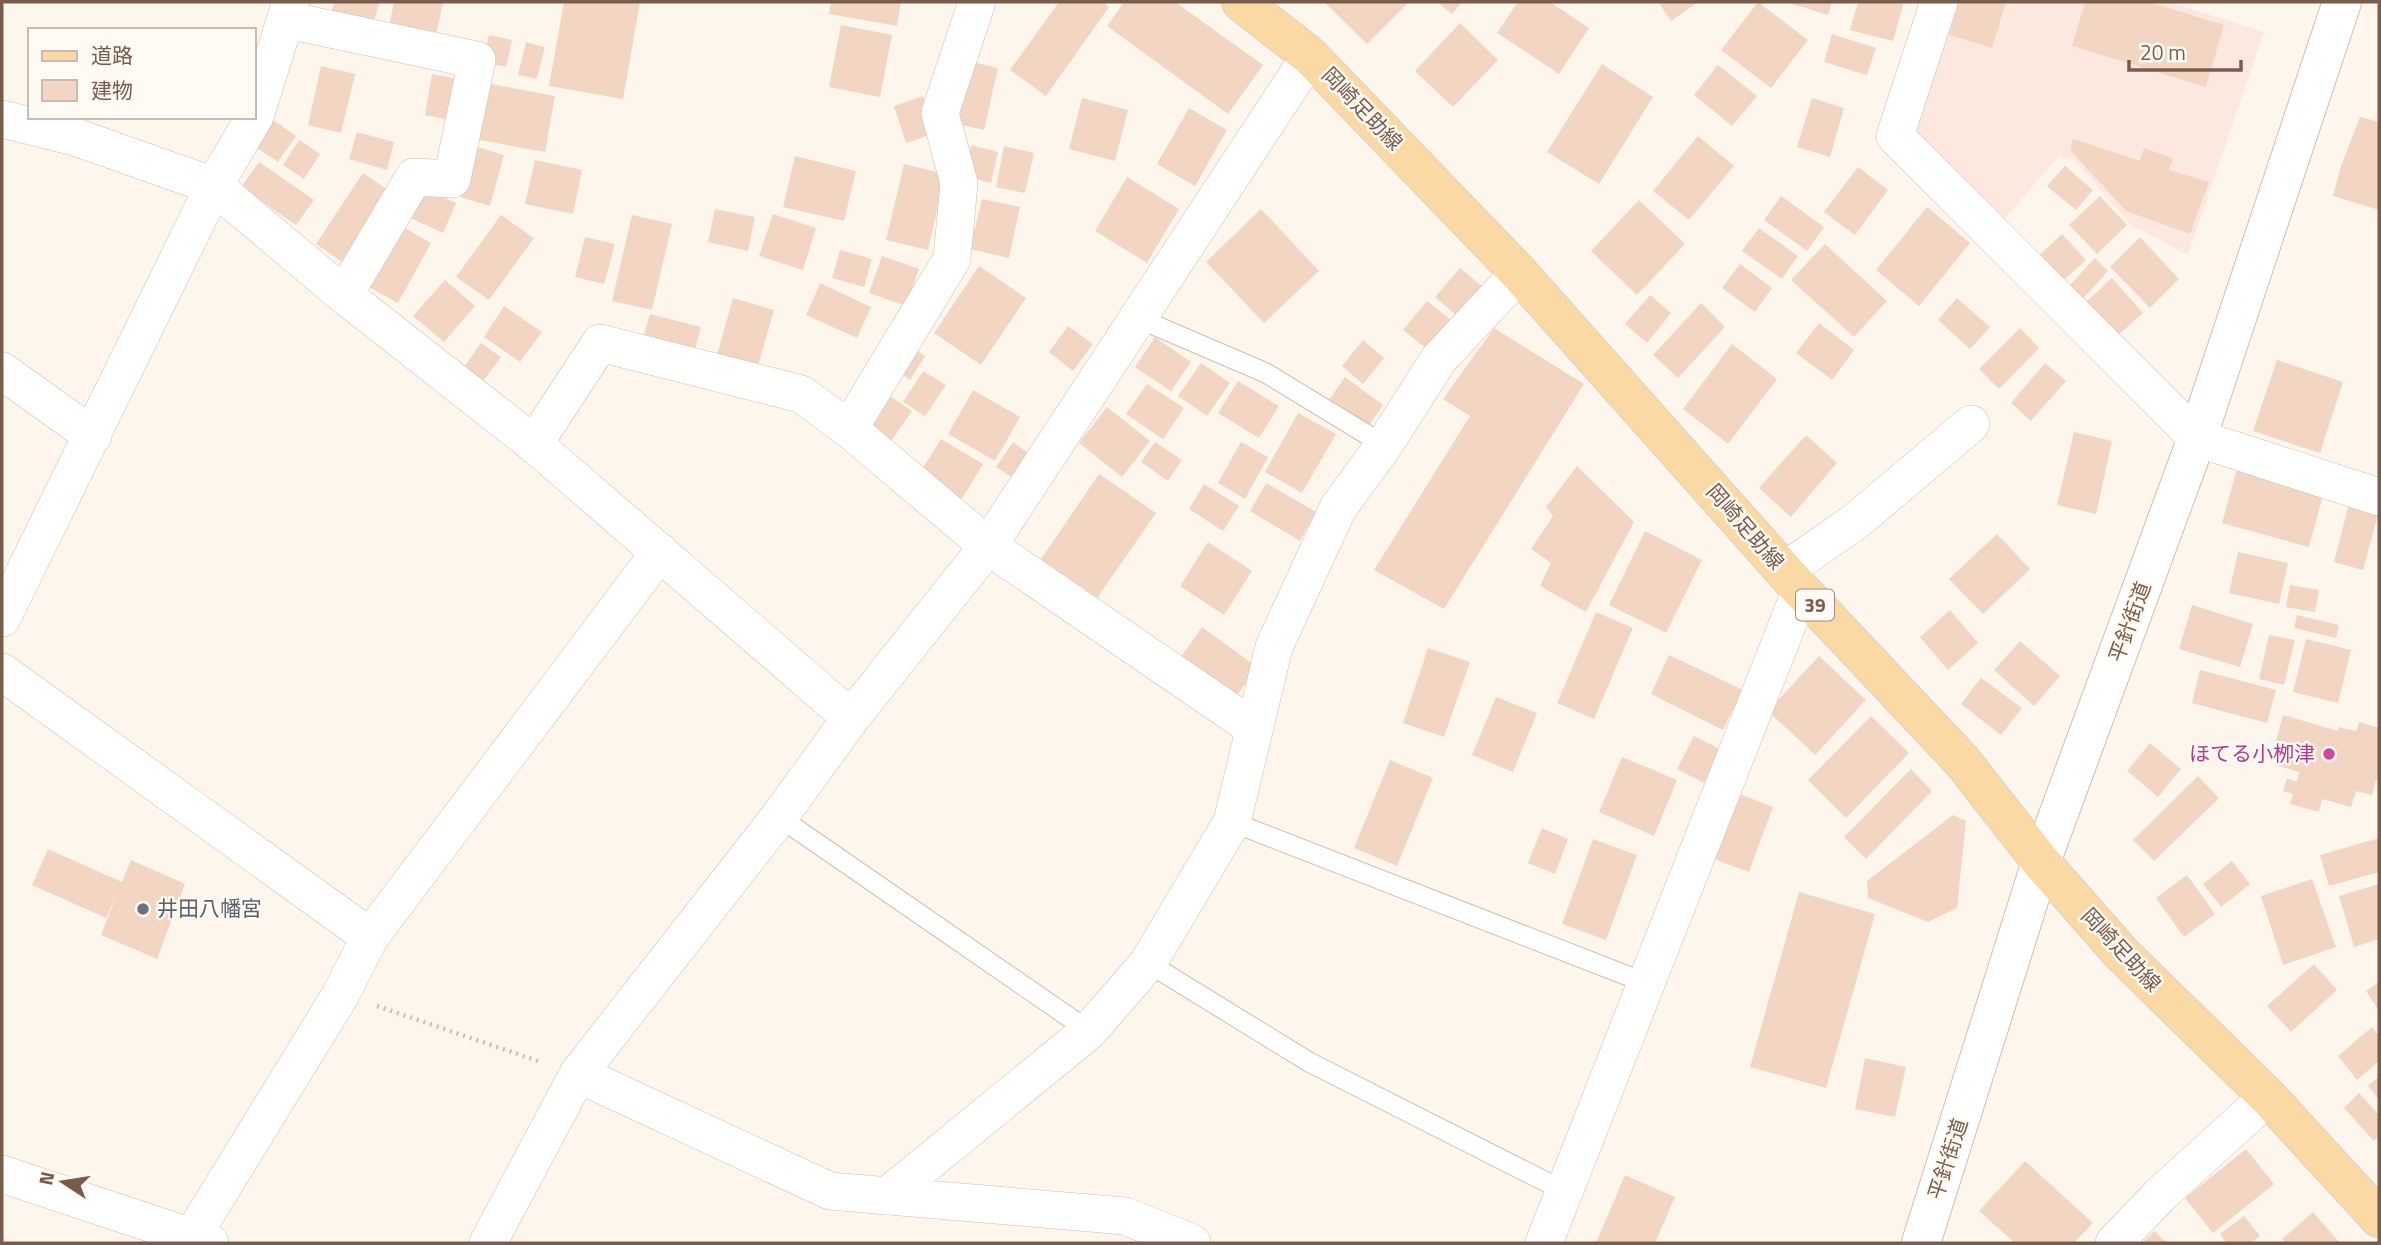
<svg xmlns="http://www.w3.org/2000/svg" width="2381" height="1245" font-family="'Titillium Web','Noto Sans JP',sans-serif">
  <style>
    .commercial { fill: #fde8e0 }
    .building { fill: #f3d5c3 }
    .lines { fill: none; stroke-linecap: round; stroke-linejoin: round }
    .service-casing { stroke: #d1beb0; stroke-width: 21 }
    .minor-casing { stroke: #d1beb0; stroke-width: 38 }
    .tertiary-casing { stroke: #d1beb0; stroke-width: 40 }
    .primary-casing { stroke: #dad1cd; stroke-width: 40 }
    .path { stroke: #d9b8a5; stroke-width: 4.5; stroke-dasharray: 2 5; stroke-linecap: butt }
    .service { stroke: #fff; stroke-width: 19 }
    .minor { stroke: #fff; stroke-width: 37 }
    .tertiary { stroke: #fff; stroke-width: 38 }
    .primary { stroke: #fbd9a5; stroke-width: 38 }
    .hotel-dot { fill: #d1479c; stroke: #fffaf3; stroke-width: 2.5 }
    .worship-dot { fill: #6b7280; stroke: #fffaf3; stroke-width: 2.5 }
    .labels { text-anchor: middle; stroke-width: 5; stroke-linejoin: round; paint-order: stroke }
    .shield { fill: #fffaf3; stroke: #a28b7f; stroke-width: 2 }
    .shield-label { font-size: 19px; font-weight: bold; fill: #7a5c4d }
    .street-label { font-size: 21px; fill: #7a5c4d; stroke: #fffaf3 }
    .hotel-label { font-size: 21px; fill: #b23c85; stroke: #fffaf3; text-anchor: end }
    .worship-label { font-size: 21px; fill: #5b616d; stroke: #fffaf3; text-anchor: start }
  </style>
  <rect width="100%" height="100%" fill="#fdf6ec"/>
  <polygon class="commercial" points="1952,2 2170,2 2264,32 2188,255 2132,226 2074,160 2059,156 2001,223 1911,134"/>
  <g class="building">
    <polygon points="334,2 379,2 374,23 331,14"/>
    <polygon points="394,2 443,2 434,46 387,36"/>
    <polygon points="564,2 640,2 623,99 549,86"/>
    <polygon points="831,2 901,2 897,26 829,14"/>
    <polygon points="1059,2 1103,2 1109,7 1046,96 1010,70"/>
    <polygon points="1124,2 1175,2 1263,65 1228,114 1107,26"/>
    <polygon points="1324,2 1409,2 1367,44"/>
    <polygon points="1437,2 1462,2 1452,14"/>
    <polygon points="1518,2 1550,2 1589,28 1559,74 1497,33"/>
    <polygon points="1658,2 1698,2 1671,21"/>
    <polygon points="1758,2 1808,40 1771,88 1721,50"/>
    <polygon points="1786,2 1832,2 1828,15"/>
    <polygon points="1858,2 1904,2 1893,41 1850,30"/>
    <polygon points="1959,2 2006,2 1992,48 1949,35"/>
    <polygon points="2085,2 2149,2 2224,25 2206,87 2072,46"/>
    <polygon points="1460,23 1498,60 1453,107 1415,71"/>
    <polygon points="841,25 892,35 880,97 829,87"/>
    <polygon points="1832,34 1876,48 1867,75 1824,62"/>
    <polygon points="489,35 512,40 506,67 483,62"/>
    <polygon points="526,42 545,47 537,79 518,75"/>
    <polygon points="968,61 998,68 984,130 953,123"/>
    <polygon points="1602,64 1653,97 1599,184 1547,152"/>
    <polygon points="1718,65 1757,96 1732,126 1694,95"/>
    <polygon points="321,66 355,74 341,133 308,125"/>
    <polygon points="432,74 462,80 454,121 425,115"/>
    <polygon points="486,83 555,96 545,152 475,139"/>
    <polygon points="923,96 936,133 906,143 894,106"/>
    <polygon points="1082,98 1128,110 1115,161 1069,149"/>
    <polygon points="1812,98 1844,108 1830,157 1797,147"/>
    <polygon points="1189,108 1227,130 1195,186 1157,164"/>
    <polygon points="2360,117 2379,122 2379,210 2333,196 2341,166"/>
    <polygon points="272,119 296,136 278,162 254,146"/>
    <polygon points="357,132 394,142 387,170 349,159"/>
    <polygon points="1698,136 1734,166 1689,220 1653,191"/>
    <polygon points="2073,139 2140,161 2144,148 2173,158 2169,170 2209,182 2190,234 2126,211 2070,150"/>
    <polygon points="299,140 320,154 304,179 283,165"/>
    <polygon points="471,145 504,155 490,206 457,196"/>
    <polygon points="971,145 998,152 991,183 964,176"/>
    <polygon points="1004,146 1034,153 1025,193 996,187"/>
    <polygon points="795,156 856,171 844,221 783,207"/>
    <polygon points="535,160 582,170 573,214 525,204"/>
    <polygon points="259,162 314,200 296,225 241,187"/>
    <polygon points="904,164 946,174 928,250 886,240"/>
    <polygon points="2065,166 2093,190 2076,210 2047,186"/>
    <polygon points="1858,167 1888,190 1855,235 1824,212"/>
    <polygon points="363,173 395,195 348,266 316,244"/>
    <polygon points="1127,177 1179,209 1147,263 1095,231"/>
    <polygon points="420,186 456,203 443,233 406,216"/>
    <polygon points="1781,196 1824,227 1807,251 1764,220"/>
    <polygon points="2100,196 2127,225 2097,254 2069,225"/>
    <polygon points="982,199 1020,207 1009,258 970,249"/>
    <polygon points="1639,200 1685,244 1637,295 1591,251"/>
    <polygon points="1927,207 1970,243 1919,306 1876,270"/>
    <polygon points="715,209 755,217 748,251 708,242"/>
    <polygon points="1261,209 1319,271 1264,323 1206,262"/>
    <polygon points="773,214 816,228 803,270 759,256"/>
    <polygon points="501,215 534,238 489,300 456,277"/>
    <polygon points="632,215 672,224 652,310 612,301"/>
    <polygon points="396,223 431,243 398,303 363,284"/>
    <polygon points="1759,228 1798,256 1782,279 1742,251"/>
    <polygon points="2062,234 2086,260 2055,288 2031,263"/>
    <polygon points="585,237 615,244 604,284 575,277"/>
    <polygon points="2140,237 2179,279 2150,308 2110,267"/>
    <polygon points="1825,244 1887,301 1854,337 1791,280"/>
    <polygon points="840,250 872,259 864,287 832,278"/>
    <polygon points="882,256 919,269 906,306 869,293"/>
    <polygon points="2095,258 2108,271 2082,300 2068,287"/>
    <polygon points="1740,264 1772,288 1755,312 1722,288"/>
    <polygon points="979,266 1026,298 981,365 934,333"/>
    <polygon points="1460,268 1483,287 1457,316 1435,297"/>
    <polygon points="2112,278 2143,313 2117,336 2086,302"/>
    <polygon points="445,280 475,306 444,342 413,316"/>
    <polygon points="820,283 871,307 857,338 806,315"/>
    <polygon points="1650,295 1671,313 1647,343 1625,324"/>
    <polygon points="733,298 774,310 758,366 717,355"/>
    <polygon points="1957,298 1990,327 1970,349 1938,320"/>
    <polygon points="1427,301 1452,321 1428,350 1403,330"/>
    <polygon points="1701,303 1725,327 1678,378 1653,355"/>
    <polygon points="504,306 542,332 520,362 484,337"/>
    <polygon points="650,314 701,327 693,358 641,345"/>
    <polygon points="1819,323 1854,350 1832,380 1796,353"/>
    <polygon points="1068,326 1093,344 1073,371 1049,352"/>
    <polygon points="1494,328 1584,384 1444,609 1374,570 1470,416 1443,399"/>
    <polygon points="2020,328 2039,348 1999,389 1979,369"/>
    <polygon points="1155,337 1191,362 1171,391 1135,367"/>
    <polygon points="1363,340 1384,358 1363,384 1342,366"/>
    <polygon points="481,343 501,357 484,380 464,367"/>
    <polygon points="1732,344 1777,379 1728,444 1683,409"/>
    <polygon points="908,345 925,356 910,380 893,369"/>
    <polygon points="2277,360 2343,382 2320,453 2253,431"/>
    <polygon points="1201,363 1230,383 1207,416 1178,396"/>
    <polygon points="2045,363 2066,381 2031,421 2011,403"/>
    <polygon points="923,371 946,385 925,416 903,402"/>
    <polygon points="1345,377 1383,405 1368,427 1329,400"/>
    <polygon points="1238,381 1279,406 1259,438 1218,413"/>
    <polygon points="1147,384 1184,408 1163,439 1126,414"/>
    <polygon points="973,390 1020,417 995,461 948,434"/>
    <polygon points="887,394 912,411 887,447 862,430"/>
    <polygon points="1107,407 1150,441 1122,477 1079,443"/>
    <polygon points="1298,413 1336,434 1302,493 1265,472"/>
    <polygon points="2074,432 2112,441 2096,514 2057,505"/>
    <polygon points="1806,435 1837,463 1791,517 1759,488"/>
    <polygon points="941,439 983,464 961,500 919,474"/>
    <polygon points="1013,442 1031,455 1014,479 996,467"/>
    <polygon points="1155,442 1182,460 1168,481 1141,462"/>
    <polygon points="1241,442 1268,457 1245,499 1218,483"/>
    <polygon points="1577,466 1634,522 1586,612 1540,586 1551,563 1531,549 1553,516 1546,507"/>
    <polygon points="2237,469 2324,492 2309,547 2222,523"/>
    <polygon points="1099,474 1156,513 1093,604 1037,565"/>
    <polygon points="1266,483 1316,512 1300,541 1250,511"/>
    <polygon points="1204,484 1239,506 1223,531 1189,509"/>
    <polygon points="2349,504 2379,511 2363,570 2334,562"/>
    <polygon points="1645,531 1702,560 1666,633 1609,605"/>
    <polygon points="1997,534 2030,569 1983,614 1949,579"/>
    <polygon points="1208,542 1252,571 1224,615 1180,586"/>
    <polygon points="2238,552 2288,563 2279,604 2229,593"/>
    <polygon points="2290,585 2319,590 2315,612 2286,607"/>
    <polygon points="2192,605 2253,624 2240,667 2179,649"/>
    <polygon points="1950,610 1978,643 1948,670 1920,637"/>
    <polygon points="1596,612 1633,628 1594,719 1557,703"/>
    <polygon points="2297,615 2339,625 2336,638 2294,628"/>
    <polygon points="1202,627 1257,667 1231,704 1176,664"/>
    <polygon points="2269,635 2295,640 2284,685 2259,679"/>
    <polygon points="2306,639 2351,650 2338,703 2293,692"/>
    <polygon points="2020,641 2060,676 2034,706 1994,670"/>
    <polygon points="1428,648 1470,662 1444,737 1403,723"/>
    <polygon points="1669,655 1743,690 1723,730 1651,694"/>
    <polygon points="1819,656 1866,700 1815,755 1768,711"/>
    <polygon points="2200,670 2276,690 2267,723 2192,703"/>
    <polygon points="1981,678 2022,708 2001,735 1961,704"/>
    <polygon points="1496,697 1537,713 1513,772 1472,755"/>
    <polygon points="2283,715 2338,731 2338,727 2356,731 2359,722 2379,728 2379,781 2376,780 2372,795 2356,791 2351,807 2322,799 2319,812 2290,804 2293,794 2283,791 2287,778 2297,782 2299,772 2276,765 2283,743 2276,741"/>
    <polygon points="1871,716 1909,753 1846,818 1808,780"/>
    <polygon points="1694,736 1720,749 1704,783 1677,769"/>
    <polygon points="2150,743 2181,769 2158,797 2127,771"/>
    <polygon points="1622,757 1677,780 1654,836 1599,812"/>
    <polygon points="1390,760 1433,778 1397,866 1354,848"/>
    <polygon points="1911,769 1932,791 1866,859 1844,837"/>
    <polygon points="2198,776 2219,798 2154,861 2133,840"/>
    <polygon points="1732,791 1773,807 1749,872 1708,857"/>
    <polygon points="1953,815 1966,821 1957,908 1928,922 1868,898 1867,881"/>
    <polygon points="1542,828 1568,839 1555,874 1528,863"/>
    <polygon points="2379,838 2379,872 2329,886 2320,855"/>
    <polygon points="1593,839 1637,855 1606,940 1562,924"/>
    <polygon points="48,849 122,882 131,860 185,884 157,959 101,935 117,894 106,918 32,885"/>
    <polygon points="2232,861 2250,884 2221,907 2203,884"/>
    <polygon points="2187,875 2215,914 2184,937 2156,898"/>
    <polygon points="2312,879 2336,947 2283,965 2261,896"/>
    <polygon points="2379,884 2379,939 2354,947 2339,896"/>
    <polygon points="1799,892 1875,914 1826,1088 1750,1067"/>
    <polygon points="2314,964 2337,990 2291,1032 2267,1006"/>
    <polygon points="2379,982 2379,1011 2366,991"/>
    <polygon points="2372,1027 2379,1036 2379,1061 2357,1080 2338,1056"/>
    <polygon points="1865,1058 1906,1067 1895,1117 1855,1109"/>
    <polygon points="2379,1076 2379,1100 2368,1086"/>
    <polygon points="2359,1093 2379,1115 2379,1136 2374,1141 2344,1108"/>
    <polygon points="2246,1149 2274,1184 2213,1233 2185,1198"/>
    <polygon points="2025,1161 2093,1223 2074,1243 2015,1243 1979,1211"/>
    <polygon points="1625,1175 1675,1197 1655,1243 1596,1243"/>
    <polygon points="2313,1212 2340,1243 2286,1243 2282,1239"/>
    <polygon points="2244,1216 2260,1236 2250,1243 2226,1243 2220,1234"/>
    <polygon points="2154,1231 2167,1243 2142,1243"/>
  </g>
  <g class="lines">
    <g class="service-casing">
      <g id="service">
        <polyline points="1140,319 1266,373 1384,445"/>
        <polyline points="779,817 1089,1031"/>
        <polyline points="1232,822 1646,983"/>
        <polyline points="1148,963 1309,1062 1564,1191"/>
      </g>
    </g>
    <g class="minor-casing">
      <g id="minor">
        <polyline points="1939,2 1895,136 2197,438 2379,497"/>
        <polyline points="287,20 477,60 452,179 414,177 344,295"/>
        <polyline points="2,119 75,137 214,186 344,295 534,444 851,718"/>
        <polyline points="2,371 93,436"/>
        <polyline points="849,429 952,259 959,183 940,113 977,2"/>
        <polyline points="534,444 600,343 801,394 849,429 988,546 1254,728"/>
        <polyline points="1784,571 1856,521 1971,424"/>
        <polyline points="2,618 214,186 255,116 291,2"/>
        <polyline points="2,672 370,937 660,552"/>
        <polyline points="578,1074 830,1191 1125,1216 1192,1243"/>
        <polyline points="2,1174 210,1243"/>
        <polyline points="887,1196 1089,1031 1148,963 1232,822 1274,647 1338,508 1384,445 1439,359 1519,273"/>
        <polyline points="188,1243 341,994 370,937"/>
        <polyline points="488,1243 578,1074 779,817 851,718 988,546 1310,56"/>
        <polyline points="1544,1243 1801,590"/>
        <polyline points="2114,1243 2160,1195 2268,1097"/>
      </g>
    </g>
    <g class="tertiary-casing">
      <polyline id="tertiary" points="1921,1243 2041,862 2197,438 2342,2"/>
    </g>
    <g class="primary-casing">
      <polyline id="primary" points="1241,2 1310,56 1519,273 1801,590 1962,761 2041,862 2122,954 2268,1097 2379,1218"/>
    </g>
    <polyline class="path" points="377,1006 541,1062"/>
    <use href="#service" class="service"/>
    <use href="#minor" class="minor"/>
    <use href="#tertiary" class="tertiary"/>
    <use href="#primary" class="primary"/>
  </g>
  <circle class="hotel-dot" cx="2329" cy="754" r="7"/>
  <circle class="worship-dot" cx="143" cy="909" r="7"/>
  <g class="labels">
    <rect class="shield" x="1796" y="589.5" width="38" height="31" rx="5"/>
    <g class="shield-label">
      <text x="1815" y="612">39</text>
    </g>
    <g class="street-label">
      <text transform="translate(1362 109) rotate(46)" y="7">岡崎足助線</text>
      <text transform="translate(1745 527) rotate(49)" y="7">岡崎足助線</text>
      <text transform="translate(2130 622) rotate(-70)" y="7">平針街道</text>
      <text transform="translate(2121 950) rotate(47)" y="7">岡崎足助線</text>
      <text transform="translate(1948 1159) rotate(-72)" y="7">平針街道</text>
    </g>
    <g class="hotel-label">
      <text x="2315" y="761">ほてる小栁津</text>
    </g>
    <g class="worship-label">
      <text x="157" y="916">井田八幡宮</text>
    </g>
  </g>
  <rect width="2381" height="1245" fill="none" stroke="#7a5c4d" stroke-width="7"/>
  <rect x="28" y="28" width="228" height="91" fill="#fffaf3" stroke="#cabbb1" stroke-width="2"/>
  <rect x="42" y="51" width="35" height="10" fill="#fbd9a5" stroke="#cabbb1" stroke-width="2"/>
  <text x="91" y="63" font-size="21" fill="#7a5c4d">道路</text>
  <rect x="42" y="80" width="35" height="21" fill="#f3d5c3" stroke="#cabbb1" stroke-width="2"/>
  <text x="91" y="98" font-size="21" fill="#7a5c4d">建物</text>
  <g transform="translate(63 1182) rotate(282)" stroke="#fffaf3" stroke-width="5" paint-order="stroke">
  <path d="M0-5L12 26L0 18L-12 26Z" fill="#7a5c4d"/>
  <text y="-10" font-size="19" font-weight="bold" text-anchor="middle" fill="#7a5c4d">N</text>
  </g>
  <path d="M2129 60v10h112v-10" fill="none" stroke="#7a5c4d" stroke-width="3.5"/>
  <text x="2140" y="60" font-size="21" fill="#7a5c4d" stroke="#fffaf3" stroke-width="5" paint-order="stroke">20 m</text>
</svg>
